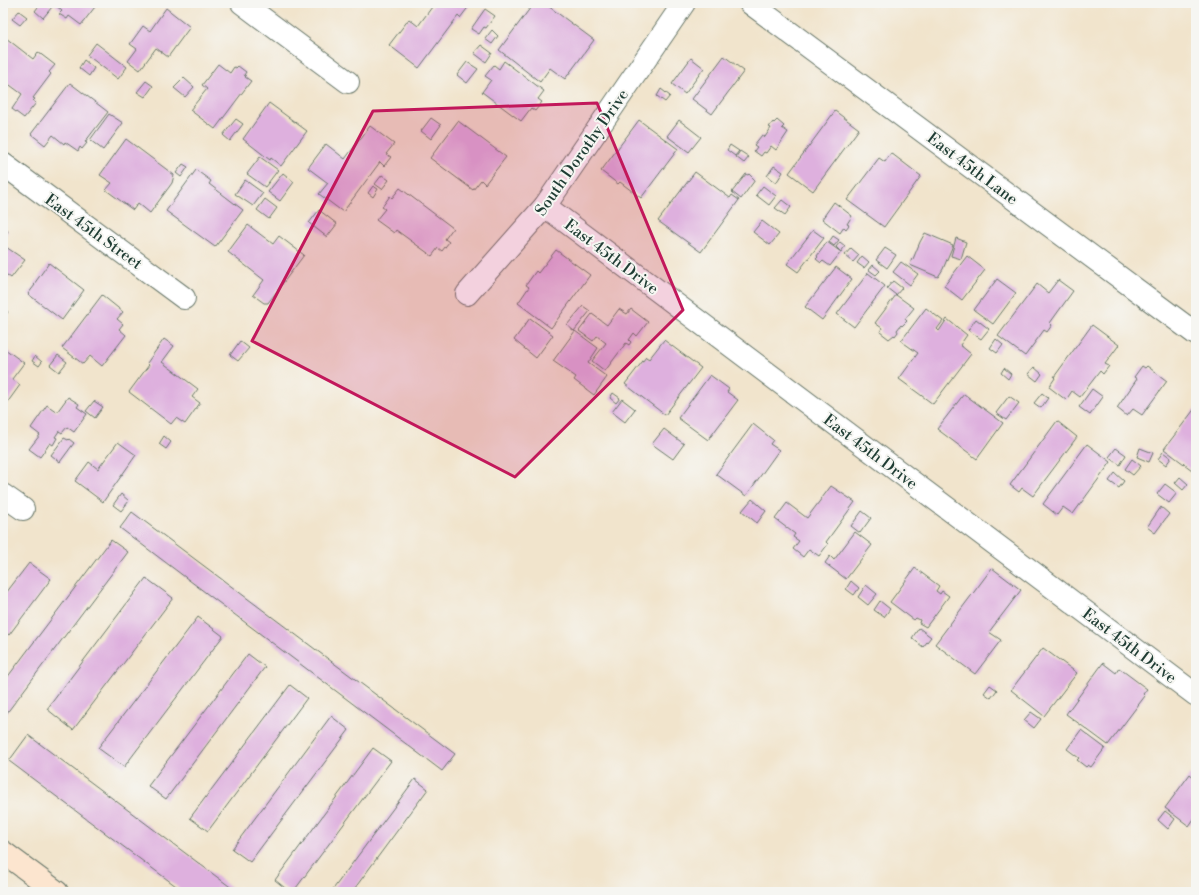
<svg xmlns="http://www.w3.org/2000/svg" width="1199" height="895" font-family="'Libre Bodoni',serif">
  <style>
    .building { fill: #deb0de }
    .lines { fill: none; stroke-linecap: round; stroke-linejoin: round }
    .street-casing { stroke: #687769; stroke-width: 24 }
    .secondary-casing { stroke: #687769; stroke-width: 24 }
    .street { stroke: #fff; stroke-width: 22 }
    .secondary { stroke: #fce5cf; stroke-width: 22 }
    .marked { fill: #c2185b; fill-opacity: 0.2; stroke: #c2185b; stroke-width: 3; stroke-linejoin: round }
    .labels { text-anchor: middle; stroke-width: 4; stroke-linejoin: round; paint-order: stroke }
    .street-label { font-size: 16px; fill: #1f3d34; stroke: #f6f6f2 }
  </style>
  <rect width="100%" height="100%" fill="#f6f6f2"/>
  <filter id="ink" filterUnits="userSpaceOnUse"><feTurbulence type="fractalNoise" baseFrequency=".025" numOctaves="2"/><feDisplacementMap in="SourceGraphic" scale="8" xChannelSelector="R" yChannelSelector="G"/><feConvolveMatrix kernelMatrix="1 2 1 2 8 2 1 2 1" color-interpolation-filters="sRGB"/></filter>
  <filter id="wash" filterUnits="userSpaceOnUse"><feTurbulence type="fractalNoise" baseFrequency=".012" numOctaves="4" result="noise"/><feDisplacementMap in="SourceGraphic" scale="16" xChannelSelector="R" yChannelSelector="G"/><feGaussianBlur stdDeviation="0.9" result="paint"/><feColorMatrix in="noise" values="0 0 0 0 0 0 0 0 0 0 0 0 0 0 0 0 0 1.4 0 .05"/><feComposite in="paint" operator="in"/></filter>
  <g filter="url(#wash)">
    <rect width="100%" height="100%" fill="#f1e4cc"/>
    <g id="blocks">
      <g class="building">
        <polygon points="41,3 48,3 52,7 43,18 35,11"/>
        <polygon points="53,3 98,3 81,25 69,16 67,19 59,14 62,11"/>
        <polygon points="435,3 468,3 470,5 460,18 458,16 419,68 389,45 409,19 418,26"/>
        <polygon points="534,3 544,3 594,40 565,79 550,68 540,82 499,50"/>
        <polygon points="166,8 190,27 168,57 156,48 140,70 128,61 137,49 130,44 143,26 150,31"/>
        <polygon points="485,9 495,16 486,28 484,27 479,34 471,29"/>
        <polygon points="19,11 27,17 20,25 12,19"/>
        <polygon points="492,30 498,36 492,44 485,39"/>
        <polygon points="6,38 33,59 38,52 55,65 49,72 51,74 33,98 35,99 33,101 36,103 24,118 12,109 22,94 3,80 3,42"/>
        <polygon points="96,43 127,67 118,79 87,55"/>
        <polygon points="481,45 492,53 486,62 474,53"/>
        <polygon points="724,56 744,71 712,114 692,99"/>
        <polygon points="691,58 704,68 685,94 672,84"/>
        <polygon points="84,60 94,68 89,76 79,68"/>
        <polygon points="504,61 544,91 538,99 542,102 535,111 531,108 521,121 482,92 491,80 485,76 494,65 499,69"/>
        <polygon points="467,62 478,69 467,83 457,75"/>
        <polygon points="218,64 230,73 234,67 236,68 238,66 246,72 244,75 246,76 245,77 251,81 215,129 190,110 207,89 202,85"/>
        <polygon points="184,78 194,87 185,97 174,88"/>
        <polygon points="146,81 153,86 145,97 137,92"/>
        <polygon points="70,83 108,112 85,142 87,143 82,149 80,147 78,151 65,142 64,144 53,135 45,145 31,134"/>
        <polygon points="661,89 670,96 665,102 657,96"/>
        <polygon points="269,103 307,131 281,166 271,158 270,160 243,139"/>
        <polygon points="835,111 859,129 813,191 789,173"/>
        <polygon points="109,114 123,123 103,150 90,140"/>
        <polygon points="431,118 441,125 431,139 421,131"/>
        <polygon points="236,119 243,124 230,141 223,135"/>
        <polygon points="639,120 678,149 641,198 620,182 618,184 601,171"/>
        <polygon points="679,120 701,137 689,152 667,136"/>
        <polygon points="777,120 784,126 782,128 788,132 776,150 771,146 766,153 764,152 761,156 754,151 757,147 754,145 762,135 765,137 771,128 769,127 773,122 774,123"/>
        <polygon points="458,121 506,157 485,184 481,180 473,190 430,158"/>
        <polygon points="370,126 394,144 386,154 391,157 384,166 380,162 343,212 319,194 328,183 308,168 326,144 345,159"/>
        <polygon points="126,139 174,175 172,183 150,213 138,203 133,210 106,190 112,183 100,175"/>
        <polygon points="730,145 739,151 735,156 727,150"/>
        <polygon points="740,151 749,157 744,163 736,157"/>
        <polygon points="891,153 921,176 884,227 847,200 879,158 885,162"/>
        <polygon points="260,157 278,170 265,187 247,174"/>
        <polygon points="183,164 188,167 181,177 176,173"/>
        <polygon points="774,166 783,172 776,183 767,176"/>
        <polygon points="196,170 211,181 209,184 243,210 215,247 166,211"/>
        <polygon points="695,172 730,198 732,195 739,200 701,252 658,221"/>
        <polygon points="283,173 294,182 280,201 268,192"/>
        <polygon points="746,174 748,175 749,174 755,180 741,199 732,192"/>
        <polygon points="382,175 389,180 382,189 375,184"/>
        <polygon points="245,180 263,193 253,206 235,194"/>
        <polygon points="373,186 378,189 373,197 368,193"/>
        <polygon points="763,186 776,196 769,205 756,195"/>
        <polygon points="400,188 453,228 445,239 449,242 442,251 438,248 432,256 396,230 394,233 376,220 385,209 382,207 390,196 392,198"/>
        <polygon points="265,199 277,208 269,219 257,210"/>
        <polygon points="782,200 791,207 785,215 775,208"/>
        <polygon points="834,202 852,216 847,224 849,225 846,229 844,227 840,233 822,219"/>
        <polygon points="319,210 337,224 327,237 309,223"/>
        <polygon points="762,221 779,234 770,245 753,232"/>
        <polygon points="248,225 273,244 279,236 304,255 268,303 264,303 253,295 264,280 228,252"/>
        <polygon points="3,228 8,231 3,238"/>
        <polygon points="813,230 824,238 798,272 787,264"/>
        <polygon points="925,233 953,245 943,269 938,277 910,265 912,258 913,259 920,242"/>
        <polygon points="833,236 839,240 834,246 829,242"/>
        <polygon points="956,238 966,242 961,259 951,256"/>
        <polygon points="827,242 841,252 830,266 823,261 821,263 816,259 818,257 817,256"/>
        <polygon points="840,242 845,246 841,252 836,247"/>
        <polygon points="3,245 25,260 11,278 3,272"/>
        <polygon points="851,248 859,255 853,262 845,255"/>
        <polygon points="885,248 896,255 887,268 876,260"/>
        <polygon points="556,250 590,275 551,328 518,303 529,287 526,285 536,271 538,273"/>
        <polygon points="862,256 869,262 864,268 857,263"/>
        <polygon points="967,256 985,270 962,300 944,286"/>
        <polygon points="901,262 918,274 910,285 893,272"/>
        <polygon points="49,263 84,290 62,320 28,294 35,285 34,284"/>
        <polygon points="873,265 880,271 876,275 869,270"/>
        <polygon points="836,267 852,279 822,320 805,307"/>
        <polygon points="868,273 885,286 854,327 837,314"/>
        <polygon points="997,279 1016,293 993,324 974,310"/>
        <polygon points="1058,280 1073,291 1050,323 1052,325 1047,332 1044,330 1025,356 998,336 1037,284 1048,293"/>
        <polygon points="893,281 902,288 896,295 887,288"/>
        <polygon points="102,295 123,312 117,319 123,324 119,329 126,335 102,366 90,356 83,364 62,348"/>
        <polygon points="896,295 914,308 905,319 907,321 902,326 901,325 897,330 898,332 895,336 894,335 889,339 880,332 882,328 875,323"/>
        <polygon points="583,306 590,311 574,331 567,325"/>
        <polygon points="3,308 8,312 3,318"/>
        <polygon points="926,308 943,321 937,329 939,331 947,319 967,335 960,345 971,354 933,404 899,379 918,353 901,341"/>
        <polygon points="619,309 627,314 631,309 648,322 637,336 634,333 629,340 631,342 629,345 626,343 605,371 592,361 606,343 597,336 593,341 579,331 592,314 607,325"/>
        <polygon points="530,318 553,335 536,358 514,340"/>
        <polygon points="976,319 989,329 981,339 968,330"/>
        <polygon points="1092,325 1119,345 1105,364 1109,366 1103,374 1100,371 1080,397 1072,391 1066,400 1049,387 1055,378 1054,377"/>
        <polygon points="575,331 598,348 588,363 607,377 594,395 574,380 576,377 553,361"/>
        <polygon points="164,339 174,346 162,362 198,389 192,397 200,403 185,424 176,418 171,424 129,392 149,365 147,363"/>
        <polygon points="996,339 1003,345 997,353 990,348"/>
        <polygon points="664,340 701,368 665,415 625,384 646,357 649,359"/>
        <polygon points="240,341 249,348 238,361 230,355"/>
        <polygon points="5,349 24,363 12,379 20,385 7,403 3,400 3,352"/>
        <polygon points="58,355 67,362 59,372 50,365"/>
        <polygon points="35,356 42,362 39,366 32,361"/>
        <polygon points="1142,366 1145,368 1147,366 1167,381 1142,415 1133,409 1127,416 1117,408 1137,379 1134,377"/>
        <polygon points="1034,367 1042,374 1037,381 1028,374"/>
        <polygon points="1004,368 1011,374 1008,379 1001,373"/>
        <polygon points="710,375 729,389 727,392 738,400 708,440 678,418"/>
        <polygon points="1092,389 1103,397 1090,415 1079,407"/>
        <polygon points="613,393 620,398 616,403 610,398"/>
        <polygon points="1042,393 1048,398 1041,408 1034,403"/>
        <polygon points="964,394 1003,423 977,459 937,429"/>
        <polygon points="1009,396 1019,403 1006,420 996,413"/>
        <polygon points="68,397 79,404 77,407 87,414 74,432 67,427 62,433 59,431 55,437 57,438 53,445 50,443 40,457 29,449 40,435 31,428 47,405 57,412"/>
        <polygon points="622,399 635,409 625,422 612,412"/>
        <polygon points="94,401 103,407 95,418 86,411"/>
        <polygon points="1196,407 1196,473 1164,449"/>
        <polygon points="1057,421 1077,437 1033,496 1022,488 1019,492 1010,485"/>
        <polygon points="753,424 773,440 770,444 779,450 746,496 716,474"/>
        <polygon points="664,429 684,444 673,459 652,444"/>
        <polygon points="164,436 171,442 166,449 159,444"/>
        <polygon points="64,438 68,440 69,439 74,443 60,462 51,455"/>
        <polygon points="118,442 136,455 103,502 75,481 89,462 98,469"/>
        <polygon points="1087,444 1111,462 1073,514 1063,507 1057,515 1043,504"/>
        <polygon points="1116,448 1126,455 1120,465 1109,457"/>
        <polygon points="1140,448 1153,453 1149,462 1137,457"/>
        <polygon points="1163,452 1171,458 1166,465 1158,459"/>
        <polygon points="1132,459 1141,466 1133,475 1125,469"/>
        <polygon points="1115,473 1124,481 1119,488 1109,481"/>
        <polygon points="1180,477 1188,484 1183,490 1175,483"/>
        <polygon points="1165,484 1177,493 1169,503 1157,494"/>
        <polygon points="831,486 855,502 826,542 828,544 819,556 809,549 803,557 793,549 799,541 793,537 795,534 775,519 787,503 807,518"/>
        <polygon points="121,494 129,501 121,511 113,505"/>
        <polygon points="752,499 766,511 757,523 742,511"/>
        <polygon points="1161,507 1169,514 1155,533 1147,527"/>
        <polygon points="862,511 871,518 860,533 851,526"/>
        <polygon points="132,512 455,754 442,771 120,528"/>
        <polygon points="855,532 872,545 846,579 825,563 830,556 834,560"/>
        <polygon points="111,540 128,552 3,718 3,683"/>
        <polygon points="29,563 51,579 9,635 3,630 3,597"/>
        <polygon points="915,568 939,586 936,591 940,594 942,591 949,596 926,627 919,623 920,620 916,618 914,620 890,602"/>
        <polygon points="992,568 1021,590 989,632 1001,640 975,674 935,644"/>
        <polygon points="146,578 173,598 73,730 47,709"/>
        <polygon points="851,581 859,588 854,595 846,589"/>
        <polygon points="866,585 877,594 868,605 858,597"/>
        <polygon points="880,601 890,609 884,617 874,610"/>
        <polygon points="198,617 223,636 124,767 98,748"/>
        <polygon points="919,628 931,637 923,647 912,638"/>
        <polygon points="1043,648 1077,673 1044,716 1011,690"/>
        <polygon points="248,654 265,667 166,799 148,786"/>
        <polygon points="1103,663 1116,673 1119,668 1147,689 1143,694 1145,696 1108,745 1066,714"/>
        <polygon points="290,685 307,698 208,831 190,818"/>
        <polygon points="990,685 997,690 991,698 984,693"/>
        <polygon points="1031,712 1041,719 1034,728 1024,720"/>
        <polygon points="331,716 349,730 250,862 232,849"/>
        <polygon points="1081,730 1105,748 1091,767 1088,765 1086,767 1077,760 1079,758 1067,749"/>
        <polygon points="28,735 237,892 184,892 9,761"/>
        <polygon points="373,748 391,761 293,892 290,892 275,880"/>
        <polygon points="1190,774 1196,779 1196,816 1189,826 1165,808"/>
        <polygon points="415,779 428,789 352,892 331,892"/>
        <polygon points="1165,811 1175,819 1168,829 1158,820"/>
      </g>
    </g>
  </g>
  <g filter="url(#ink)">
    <use href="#blocks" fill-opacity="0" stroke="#687769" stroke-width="1"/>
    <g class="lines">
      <g class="street-casing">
        <g id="street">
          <polyline points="242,3 348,82"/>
          <polyline points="750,3 1196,334"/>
          <polyline points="3,164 184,298"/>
          <polyline points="545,206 1196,695"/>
          <polyline points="467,294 545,206 684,3"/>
          <polyline points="3,495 23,509"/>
        </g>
      </g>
      <g class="secondary-casing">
        <polyline id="secondary" points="3,852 57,892"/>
      </g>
      <use href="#street" class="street"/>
      <use href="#secondary" class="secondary"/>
    </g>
  </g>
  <path class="marked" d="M597,103L683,310L515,477L252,341L373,111Z"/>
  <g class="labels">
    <g class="street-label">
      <text transform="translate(581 152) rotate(-55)" y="6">South Dorothy Drive</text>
      <text transform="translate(973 168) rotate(37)" y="6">East 45th Lane</text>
      <text transform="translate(94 231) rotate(36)" y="6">East 45th Street</text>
      <text transform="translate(612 256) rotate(37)" y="6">East 45th Drive</text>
      <text transform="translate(871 451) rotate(37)" y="6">East 45th Drive</text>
      <text transform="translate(1130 645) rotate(37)" y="6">East 45th Drive</text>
    </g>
  </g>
  <rect width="1199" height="895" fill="none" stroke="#f6f6f2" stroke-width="16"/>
</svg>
